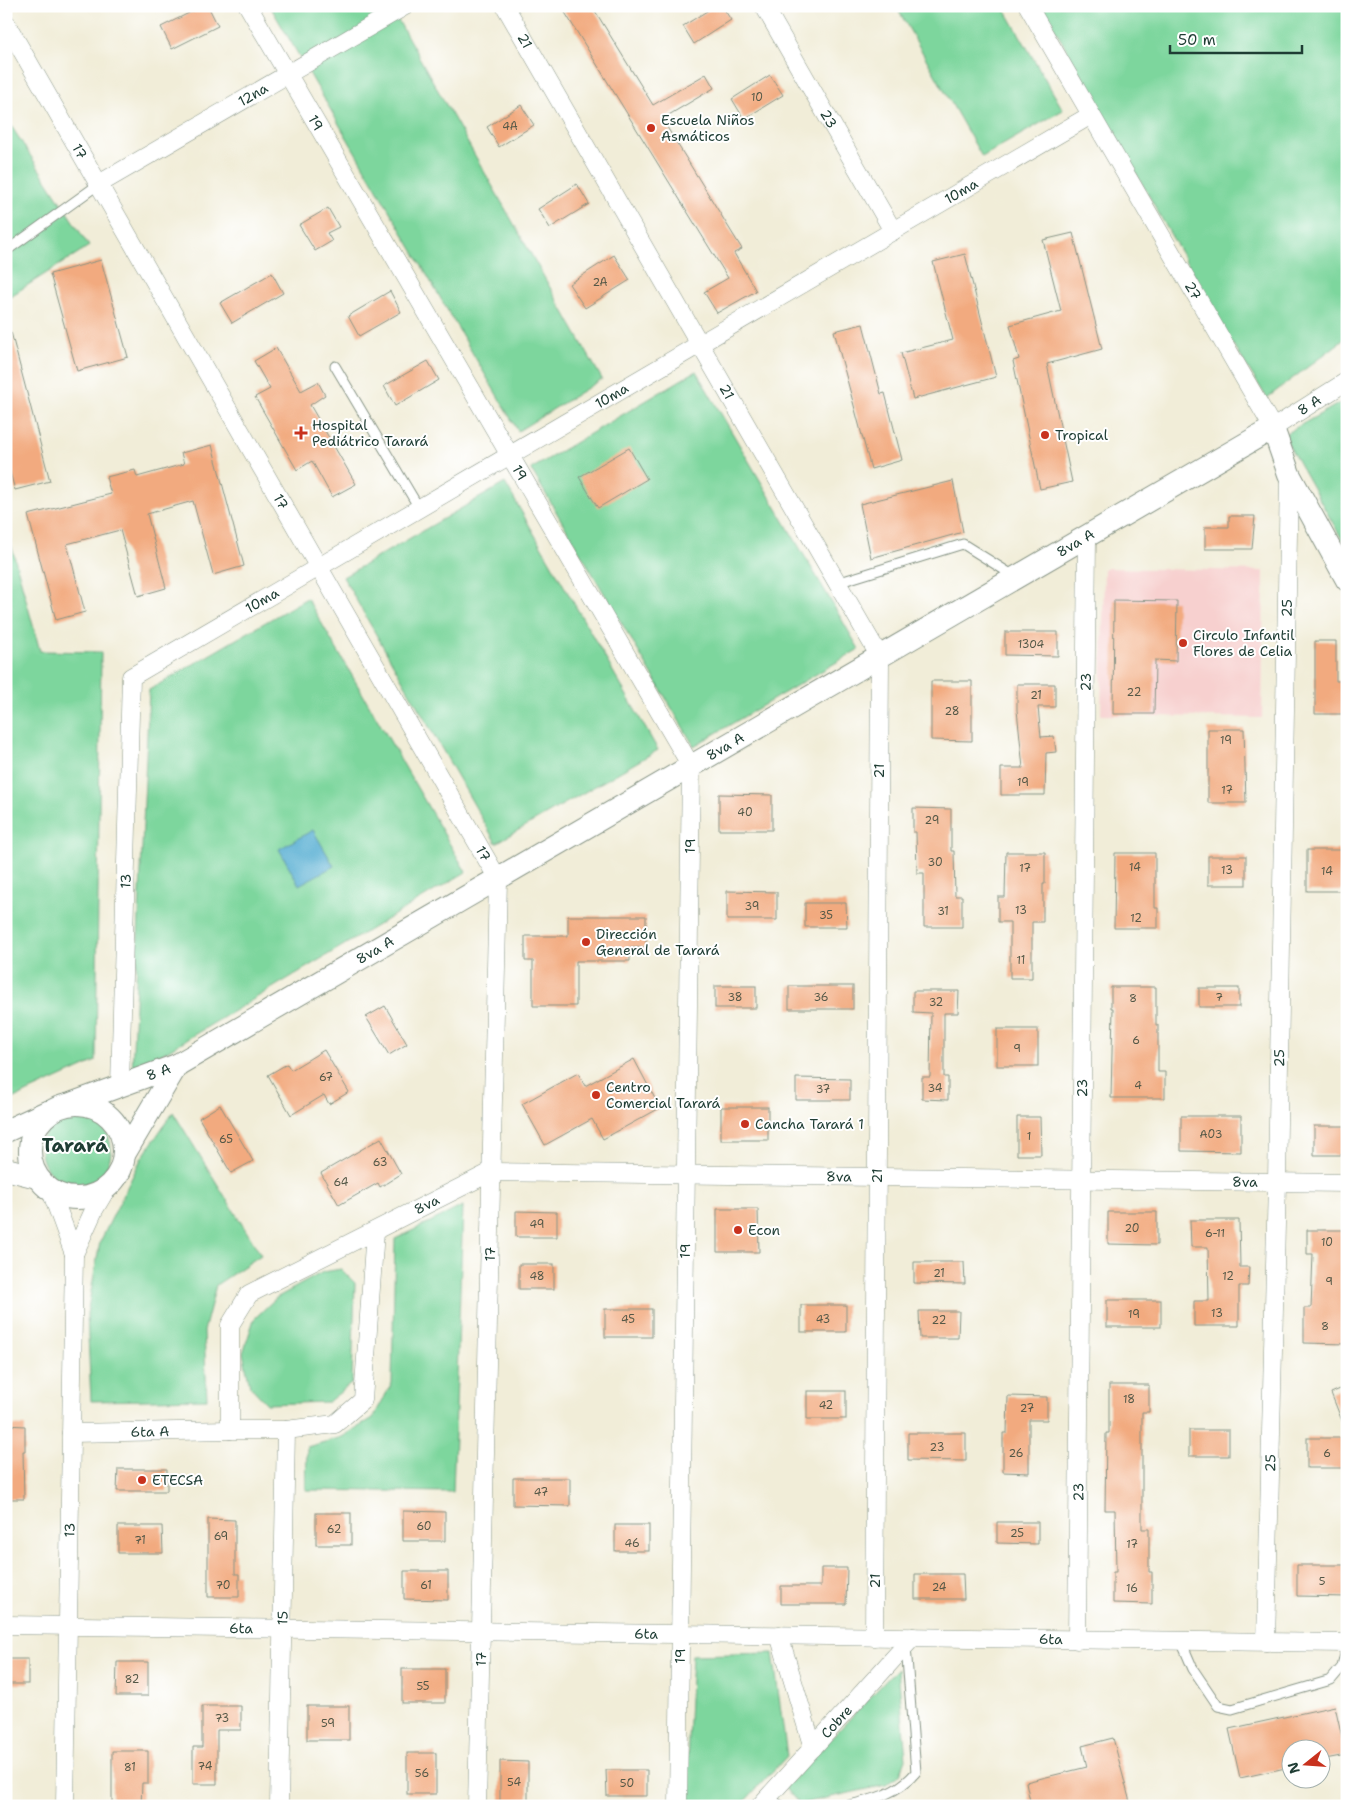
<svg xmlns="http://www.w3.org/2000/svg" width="1353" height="1812" font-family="'Shantell Sans',sans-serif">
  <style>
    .built { fill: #f7d0cf }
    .green { fill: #7dd69d; stroke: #4e8a68 }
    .water { fill: #55add2; stroke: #3a7583 }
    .building { fill: #f2aa7f }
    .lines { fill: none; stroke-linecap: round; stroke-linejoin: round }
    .service-casing { stroke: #889586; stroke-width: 11 }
    .minor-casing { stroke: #889586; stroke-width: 19 }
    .tertiary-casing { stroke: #889586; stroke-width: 24 }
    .service { stroke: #fff; stroke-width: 9 }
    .minor { stroke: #fff; stroke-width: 18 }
    .tertiary { stroke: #fff; stroke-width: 22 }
    .poi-dot { fill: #c8321e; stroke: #fff; stroke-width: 2 }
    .labels { text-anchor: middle; stroke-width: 4; stroke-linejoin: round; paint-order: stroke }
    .number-label { font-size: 11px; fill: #545847 }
    .street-label { font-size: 14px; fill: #1f3d34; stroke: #fff }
    .poi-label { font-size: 14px; fill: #1f3d34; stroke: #fff; text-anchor: start }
    .district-label { font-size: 19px; font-weight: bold; fill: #1f3d34; stroke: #fff }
  </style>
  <rect width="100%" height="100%" fill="#fff"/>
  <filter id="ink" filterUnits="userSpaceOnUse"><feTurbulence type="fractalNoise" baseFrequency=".02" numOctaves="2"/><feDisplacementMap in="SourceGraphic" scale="10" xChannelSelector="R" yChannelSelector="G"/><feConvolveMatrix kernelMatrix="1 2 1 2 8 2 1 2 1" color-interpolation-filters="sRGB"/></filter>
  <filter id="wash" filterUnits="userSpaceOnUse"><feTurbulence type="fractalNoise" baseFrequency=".0096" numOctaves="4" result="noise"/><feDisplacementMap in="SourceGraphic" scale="20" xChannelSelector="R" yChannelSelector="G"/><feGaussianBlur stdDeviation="1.12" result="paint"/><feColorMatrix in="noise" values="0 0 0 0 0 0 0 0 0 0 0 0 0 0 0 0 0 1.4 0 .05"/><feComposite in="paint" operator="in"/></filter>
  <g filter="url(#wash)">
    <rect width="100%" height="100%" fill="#f1edd8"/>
    <polygon class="built" points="1104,568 1264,571 1262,718 1101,715"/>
    <g class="green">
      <polygon points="270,6 390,6 602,379 518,431"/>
      <polygon points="896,6 1003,6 1063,110 982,157"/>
      <polygon points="1042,6 1347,6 1347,337 1267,398 1229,338"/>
      <polygon points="6,118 89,246 6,299"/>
      <polygon points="696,371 859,649 694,746 531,469"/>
      <polygon points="1347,399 1347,542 1343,541 1283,435"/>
      <polygon points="505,483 658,750 496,843 343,577"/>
      <polygon points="6,526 40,651 101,652 96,1061 6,1102"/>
      <polygon points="307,598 466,872 132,1072 149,690"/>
      <polygon points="173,1112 261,1255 216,1285 204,1331 207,1399 91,1401 87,1314 100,1242 141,1159"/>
      <circle cx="76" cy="1150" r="35"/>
      <polygon points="463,1206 453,1492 306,1490 307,1447 342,1437 373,1418 392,1383 395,1239"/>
      <polygon points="341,1269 355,1283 352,1383 328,1402 267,1404 250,1386 243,1353 254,1319 276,1298 323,1272"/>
      <polygon points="773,1653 787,1756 740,1806 685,1806 692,1655"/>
      <polygon points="898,1668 906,1759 900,1774 886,1785 799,1804 785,1787"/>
    </g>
    <polygon class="water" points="313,830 334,866 299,885 279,849"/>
    <g id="blocks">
      <g class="building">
        <polygon points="203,6 208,6 218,26 172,49 161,27"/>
        <polygon points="561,6 592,6 653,105 706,74 714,88 662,119 742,249 734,253 756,291 717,313 704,292 728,278"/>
        <polygon points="715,6 722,6 731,20 694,44 683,26"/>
        <polygon points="770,75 783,95 744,119 732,99"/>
        <polygon points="521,105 534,125 499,147 487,127"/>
        <polygon points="577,184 589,204 550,228 538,209"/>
        <polygon points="328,208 339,227 327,233 332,241 315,251 299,225"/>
        <polygon points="1073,233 1102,349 1047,364 1072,482 1040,489 1013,361 1019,359 1010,325 1061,311 1043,240"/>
        <polygon points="965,254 996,377 913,399 901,353 953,340 933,262"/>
        <polygon points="614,255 630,280 585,308 569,284"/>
        <polygon points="101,260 128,357 77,371 50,274"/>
        <polygon points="272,273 283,293 232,323 220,303"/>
        <polygon points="390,291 401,312 359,336 348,316"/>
        <polygon points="863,324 881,394 885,393 902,460 871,469 834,331"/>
        <polygon points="11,332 50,481 15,490 6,458 6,333"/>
        <polygon points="276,348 301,391 318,382 325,395 310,405 356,484 332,497 312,461 297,470 255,397 270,389 254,361"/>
        <polygon points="428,361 439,380 395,406 384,386"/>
        <polygon points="212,445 244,566 213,575 193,501 147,514 166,588 138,596 120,530 67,544 85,612 56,620 28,515 111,494 106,477 135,470 137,477 184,464 181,453"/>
        <polygon points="629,448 647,479 598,508 579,477"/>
        <polygon points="953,481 963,532 871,558 860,504"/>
        <polygon points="1229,516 1255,516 1252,549 1205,549 1205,527 1229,527"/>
        <polygon points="1114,600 1177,601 1176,661 1155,660 1154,714 1113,714"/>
        <polygon points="1005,632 1058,632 1058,656 1005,655"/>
        <polygon points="1315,641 1336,641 1336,681 1347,681 1347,714 1315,714"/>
        <polygon points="931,681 972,681 972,741 931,740"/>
        <polygon points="1017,684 1055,684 1055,707 1038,707 1041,737 1054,736 1056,752 1046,753 1045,795 1001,795 1001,768 1023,768 1017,710"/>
        <polygon points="1208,729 1244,729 1246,803 1208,803"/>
        <polygon points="719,794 772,795 772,830 719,830"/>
        <polygon points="913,808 951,809 951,851 954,851 955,896 962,896 962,927 924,927 924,873 917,873 916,832 913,832"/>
        <rect x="1307" y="850" width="40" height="41"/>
        <polygon points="1006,852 1045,852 1045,884 1043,884 1043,922 1032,922 1032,978 1010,978 1010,922 998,922 998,897 1005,897"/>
        <polygon points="1115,853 1155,853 1155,908 1158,908 1158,928 1114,928"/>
        <rect x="1208" y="856" width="38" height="29"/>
        <polygon points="727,891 777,892 777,920 727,920"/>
        <polygon points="805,903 846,903 847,927 805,927"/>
        <polygon points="568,916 646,916 646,947 630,948 630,961 576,961 576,1006 533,1006 533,961 525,961 525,936 568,936"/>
        <rect x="715" y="986" width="41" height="22"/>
        <rect x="789" y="986" width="64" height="23"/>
        <polygon points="1111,987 1156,987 1156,1025 1158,1025 1158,1072 1165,1072 1165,1098 1111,1098 1113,1008 1111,1008"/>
        <rect x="1199" y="988" width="40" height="19"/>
        <polygon points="913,991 959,991 958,1013 944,1013 944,1077 948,1077 948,1100 922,1099 922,1077 930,1077 931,1013 913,1012"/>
        <polygon points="385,1006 407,1044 389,1055 366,1017"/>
        <rect x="997" y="1029" width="41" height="37"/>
        <polygon points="324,1050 349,1092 329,1104 324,1095 291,1115 268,1075 287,1064 291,1070"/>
        <polygon points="634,1059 660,1108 603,1139 592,1119 545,1145 522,1104 578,1073 585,1086"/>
        <polygon points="796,1078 850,1079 850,1100 796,1100"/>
        <polygon points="220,1105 253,1161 231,1173 199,1118"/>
        <rect x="721" y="1107" width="47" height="33"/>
        <polygon points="1181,1116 1241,1116 1241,1152 1181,1151"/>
        <polygon points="1017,1117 1040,1117 1041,1155 1017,1155"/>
        <rect x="1314" y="1126" width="32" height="29"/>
        <polygon points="381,1138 401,1174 380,1187 378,1183 339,1205 321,1173"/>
        <polygon points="717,1209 758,1209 759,1252 717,1252"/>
        <polygon points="516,1211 557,1212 557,1237 516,1237"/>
        <polygon points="1108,1212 1157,1212 1157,1245 1108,1244"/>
        <polygon points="1190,1220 1239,1220 1240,1267 1249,1267 1248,1286 1239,1286 1239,1326 1194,1326 1194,1301 1209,1301 1208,1247 1191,1247"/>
        <polygon points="1307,1230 1347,1230 1347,1344 1304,1343 1304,1308 1311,1308 1313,1254 1307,1254"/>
        <polygon points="914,1262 964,1262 965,1284 914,1283"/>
        <rect x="519" y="1264" width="35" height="25"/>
        <rect x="1107" y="1300" width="54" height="27"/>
        <rect x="801" y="1305" width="45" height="27"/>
        <rect x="605" y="1309" width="47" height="28"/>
        <polygon points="919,1311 959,1311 958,1338 920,1338"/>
        <polygon points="1109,1385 1149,1385 1149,1412 1142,1412 1142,1529 1149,1529 1149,1572 1152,1572 1152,1604 1113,1603 1113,1572 1116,1572 1115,1510 1105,1510 1106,1433 1109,1433"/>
        <polygon points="1347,1386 1347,1430 1346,1431 1331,1393"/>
        <rect x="807" y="1391" width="39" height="28"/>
        <polygon points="1008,1396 1047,1397 1047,1420 1029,1420 1029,1473 1003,1472 1003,1433 1007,1433"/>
        <polygon points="6,1425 25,1426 25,1451 23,1451 24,1499 6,1499"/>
        <rect x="1189" y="1430" width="40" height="26"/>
        <polygon points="908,1433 966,1433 966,1461 908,1460"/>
        <rect x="1307" y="1438" width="40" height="30"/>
        <polygon points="118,1469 167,1469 167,1491 117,1491"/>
        <polygon points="513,1478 570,1478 570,1506 513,1505"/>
        <polygon points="403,1511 445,1512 445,1541 403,1541"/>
        <rect x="316" y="1513" width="35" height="32"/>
        <polygon points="208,1519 235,1520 235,1574 239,1574 239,1597 208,1597"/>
        <polygon points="997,1522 1038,1522 1038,1544 997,1543"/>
        <rect x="615" y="1525" width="34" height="26"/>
        <polygon points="118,1526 162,1526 163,1553 118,1553"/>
        <polygon points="1297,1565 1347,1565 1347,1597 1297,1596"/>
        <polygon points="821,1568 847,1568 846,1604 781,1604 781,1586 821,1586"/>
        <polygon points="404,1571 448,1571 448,1600 404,1599"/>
        <polygon points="915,1574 963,1574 964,1599 915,1599"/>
        <rect x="6" y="1659" width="22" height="25"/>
        <polygon points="117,1662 148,1662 148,1696 116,1696"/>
        <rect x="402" y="1669" width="43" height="34"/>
        <polygon points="202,1706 241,1706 241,1730 217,1730 217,1784 193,1784 193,1747 202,1747"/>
        <rect x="307" y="1706" width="42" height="34"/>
        <polygon points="1335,1706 1346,1755 1320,1760 1320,1750 1290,1750 1290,1767 1240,1778 1229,1729"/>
        <polygon points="1113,1738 1131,1806 1031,1806 1026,1782 1087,1767 1082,1746"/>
        <polygon points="112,1751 148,1751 148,1783 142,1783 141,1806 112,1806"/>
        <rect x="407" y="1753" width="29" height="41"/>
        <polygon points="500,1761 528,1762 528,1802 500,1802"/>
        <polygon points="606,1770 647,1770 647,1796 607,1796"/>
      </g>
    </g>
  </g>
  <g filter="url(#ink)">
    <use href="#blocks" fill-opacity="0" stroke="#889586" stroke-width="1"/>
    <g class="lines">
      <g class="service-casing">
        <g id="service">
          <polyline points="6,251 99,184"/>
          <polyline points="335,366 419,508"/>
          <polyline points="837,583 963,544 1014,576"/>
          <polyline points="1181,1641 1193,1669 1218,1706 1232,1709 1331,1680 1342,1667 1347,1646"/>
          <polyline points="767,1798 782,1806"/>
          <path d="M845,1806C872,1800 898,1794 916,1772L906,1646"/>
        </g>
      </g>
      <g class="minor-casing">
        <g id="minor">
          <path id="s1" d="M248,6L691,766L678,1806"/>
          <path id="s2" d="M505,6L880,657L874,1637"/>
          <path id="s3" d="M764,6L893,231"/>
          <path id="s4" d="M1028,6L1273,428L1347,381"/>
          <path id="s5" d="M6,23L498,879L477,1806"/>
          <path id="s6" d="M99,184L405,6"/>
          <path id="s7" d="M120,1086L131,677L1091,115"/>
          <polyline points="51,1191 74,1254 94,1210 107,1188"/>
          <path id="s8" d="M375,1231L363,1400L335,1424L286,1430H230V1325L249,1294L491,1172L1347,1183"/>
          <path id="s9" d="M71,1433L230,1430"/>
          <path id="s10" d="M6,1625L1347,1643"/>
          <polyline points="779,1635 813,1748"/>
          <path id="s11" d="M1077,1640L1087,536"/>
          <path id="s12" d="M1266,1642L1277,1182L1289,474"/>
          <path id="s13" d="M65,1806L74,1254"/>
          <path id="s14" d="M279,1806L286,1430"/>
          <path id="s15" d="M760,1806L913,1637"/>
        </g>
      </g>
      <g class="tertiary-casing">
        <g id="tertiary">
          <path id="s16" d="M177,1065L1273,428L1289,474L1347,580"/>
          <path id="s17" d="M73,1103L177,1065L125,1153"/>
          <circle cx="77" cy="1151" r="47"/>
          <polyline points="6,1131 47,1112"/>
          <polyline points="6,1169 37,1177"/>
        </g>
      </g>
      <use href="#service" class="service"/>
      <use href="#minor" class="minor"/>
      <use href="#tertiary" class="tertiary"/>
    </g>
  </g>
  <g class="poi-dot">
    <circle cx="651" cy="128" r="5"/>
    <path d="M298.5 425.5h5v5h5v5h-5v5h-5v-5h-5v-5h5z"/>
    <circle cx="1045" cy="435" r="5"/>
    <circle cx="1183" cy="643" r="5"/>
    <circle cx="586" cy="942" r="5"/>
    <circle cx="596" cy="1095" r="5"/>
    <circle cx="745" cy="1124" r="5"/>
    <circle cx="738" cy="1230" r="5"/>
    <circle cx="142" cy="1480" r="5"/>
  </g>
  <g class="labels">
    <g class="number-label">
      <text x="757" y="101">10</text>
      <text x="510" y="130">4A</text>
      <text x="600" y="286">2A</text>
      <text x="1031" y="648">1304</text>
      <text x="1134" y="696">22</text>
      <text x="1036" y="699">21</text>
      <text x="952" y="715">28</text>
      <text x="1226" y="744">19</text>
      <text x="1023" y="786">19</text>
      <text x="1227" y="794">17</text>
      <text x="745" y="816">40</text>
      <text x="932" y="824">29</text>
      <text x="935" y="866">30</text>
      <text x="1135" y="871">14</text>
      <text x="1025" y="872">17</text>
      <text x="1227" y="874">13</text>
      <text x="1327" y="875">14</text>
      <text x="752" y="910">39</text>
      <text x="1021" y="914">13</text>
      <text x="943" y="915">31</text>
      <text x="826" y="919">35</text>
      <text x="1136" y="922">12</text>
      <text x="1021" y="964">11</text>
      <text x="735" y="1001">38</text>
      <text x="821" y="1001">36</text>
      <text x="1219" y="1001">7</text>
      <text x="1133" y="1002">8</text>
      <text x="936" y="1006">32</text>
      <text x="1136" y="1044">6</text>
      <text x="1017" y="1052">9</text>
      <text x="326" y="1081">67</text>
      <text x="1138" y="1089">4</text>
      <text x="935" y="1092">34</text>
      <text x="823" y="1093">37</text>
      <text x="1211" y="1138">A03</text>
      <text x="1029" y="1140">1</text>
      <text x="226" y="1143">65</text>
      <text x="380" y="1166">63</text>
      <text x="341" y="1186">64</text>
      <text x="537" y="1228">49</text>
      <text x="1132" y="1232">20</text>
      <text x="1215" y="1237">6-11</text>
      <text x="1327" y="1246">10</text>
      <text x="939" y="1277">21</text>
      <text x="537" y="1280">48</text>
      <text x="1228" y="1280">12</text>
      <text x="1329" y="1285">9</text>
      <text x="1217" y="1317">13</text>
      <text x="1134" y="1318">19</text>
      <text x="628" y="1323">45</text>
      <text x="823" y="1323">43</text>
      <text x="939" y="1324">22</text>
      <text x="1325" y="1330">8</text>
      <text x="1129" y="1403">18</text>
      <text x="826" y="1409">42</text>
      <text x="1027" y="1412">27</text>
      <text x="937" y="1451">23</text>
      <text x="1016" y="1457">26</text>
      <text x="1327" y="1457">6</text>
      <text x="541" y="1496">47</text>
      <text x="424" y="1530">60</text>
      <text x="334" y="1533">62</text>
      <text x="1017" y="1537">25</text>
      <text x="221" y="1540">69</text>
      <text x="140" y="1544">71</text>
      <text x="632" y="1547">46</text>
      <text x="1132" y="1548">17</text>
      <text x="1322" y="1585">5</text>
      <text x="223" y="1589">70</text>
      <text x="426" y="1589">61</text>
      <text x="939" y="1591">24</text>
      <text x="1132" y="1592">16</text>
      <text x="132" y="1683">82</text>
      <text x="423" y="1690">55</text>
      <text x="222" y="1722">73</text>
      <text x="328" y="1727">59</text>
      <text x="205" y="1770">74</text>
      <text x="130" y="1771">81</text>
      <text x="422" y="1777">56</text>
      <text x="514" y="1786">54</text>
      <text x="627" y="1787">50</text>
    </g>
    <g class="street-label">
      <text dy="5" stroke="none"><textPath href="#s2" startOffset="40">21</textPath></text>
      <text dy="5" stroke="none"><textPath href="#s6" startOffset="178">12na</textPath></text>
      <text dy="5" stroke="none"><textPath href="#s3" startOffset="130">23</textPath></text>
      <text dy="5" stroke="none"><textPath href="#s1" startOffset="135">19</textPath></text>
      <text dy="5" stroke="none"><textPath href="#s5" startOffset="148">17</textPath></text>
      <text dy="5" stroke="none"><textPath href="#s7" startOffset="1371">10ma</textPath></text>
      <text dy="5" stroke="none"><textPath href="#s4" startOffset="329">27</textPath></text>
      <text dy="5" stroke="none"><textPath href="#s2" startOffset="445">21</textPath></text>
      <text dy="5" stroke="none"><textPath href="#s7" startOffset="966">10ma</textPath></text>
      <text dy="5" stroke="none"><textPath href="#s4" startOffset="531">8 A</textPath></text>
      <text dy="5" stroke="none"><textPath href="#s1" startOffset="540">19</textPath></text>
      <text dy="5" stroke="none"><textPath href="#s5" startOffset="552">17</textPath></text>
      <text dy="5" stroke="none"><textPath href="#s16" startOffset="1039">8va A</textPath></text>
      <text dy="5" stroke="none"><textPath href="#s7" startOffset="561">10ma</textPath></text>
      <text dy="5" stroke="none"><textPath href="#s12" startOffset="1034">25</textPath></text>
      <text dy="5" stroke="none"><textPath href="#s11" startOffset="958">23</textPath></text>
      <text dy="5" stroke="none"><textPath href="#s16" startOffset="634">8va A</textPath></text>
      <text transform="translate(879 771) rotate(-90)" y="5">21</text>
      <text transform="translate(690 846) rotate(-89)" y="5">19</text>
      <text dy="5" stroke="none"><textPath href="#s5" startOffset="958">17</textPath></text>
      <text dy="5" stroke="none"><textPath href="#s7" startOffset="205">13</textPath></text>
      <text dy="5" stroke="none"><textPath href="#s16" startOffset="229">8va A</textPath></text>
      <text dy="5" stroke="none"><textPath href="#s12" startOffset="584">25</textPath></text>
      <text dy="5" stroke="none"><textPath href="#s17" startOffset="91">8 A</textPath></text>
      <text dy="5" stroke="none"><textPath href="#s11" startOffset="552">23</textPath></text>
      <text transform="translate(877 1176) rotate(-90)" y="5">21</text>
      <text dy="5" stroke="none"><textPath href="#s8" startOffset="1072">8va</textPath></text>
      <text dy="5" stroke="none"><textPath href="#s8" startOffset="1478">8va</textPath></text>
      <text dy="5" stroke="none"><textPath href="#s8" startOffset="652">8va</textPath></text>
      <text transform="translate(685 1251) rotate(-89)" y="5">19</text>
      <text transform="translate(490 1254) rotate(-89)" y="5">17</text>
      <text dy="5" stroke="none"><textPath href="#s9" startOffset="79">6ta A</textPath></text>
      <text dy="5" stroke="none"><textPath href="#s12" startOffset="179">25</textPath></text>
      <text dy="5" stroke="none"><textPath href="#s11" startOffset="148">23</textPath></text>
      <text dy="5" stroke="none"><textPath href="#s13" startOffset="276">13</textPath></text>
      <text transform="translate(875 1581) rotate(-90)" y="5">21</text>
      <text dy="5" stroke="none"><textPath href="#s14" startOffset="188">15</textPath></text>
      <text dy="5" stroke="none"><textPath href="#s10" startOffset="235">6ta</textPath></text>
      <text dy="5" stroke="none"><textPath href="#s10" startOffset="640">6ta</textPath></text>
      <text dy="5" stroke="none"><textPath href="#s10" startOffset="1045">6ta</textPath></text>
      <text transform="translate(680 1656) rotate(-89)" y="5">19</text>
      <text transform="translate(481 1659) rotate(-89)" y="5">17</text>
      <text dy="5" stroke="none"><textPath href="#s15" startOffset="114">Cobre</textPath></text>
    </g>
    <g class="poi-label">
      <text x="661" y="125">Escuela Niños<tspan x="661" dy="16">Asmáticos</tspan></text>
      <text x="312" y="430">Hospital<tspan x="312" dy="16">Pediátrico Tarará</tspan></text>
      <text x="1055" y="440">Tropical</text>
      <text x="1193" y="640">Circulo Infantil<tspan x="1193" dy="16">Flores de Celia</tspan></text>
      <text x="596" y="939">Dirección<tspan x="596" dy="16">General de Tarará</tspan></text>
      <text x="606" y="1092">Centro<tspan x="606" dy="16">Comercial Tarará</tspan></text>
      <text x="755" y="1129">Cancha Tarará 1</text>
      <text x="748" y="1235">Econ</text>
      <text x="152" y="1485">ETECSA</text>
    </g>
    <g class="district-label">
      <text x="75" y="1152">Tarará</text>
    </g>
  </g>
  <rect width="1353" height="1812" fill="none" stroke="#fff" stroke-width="25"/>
  <g transform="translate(1306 1764) rotate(253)"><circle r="24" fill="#ffffff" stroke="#a5b1ae"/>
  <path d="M0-4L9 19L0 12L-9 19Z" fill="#c8321e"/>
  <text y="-8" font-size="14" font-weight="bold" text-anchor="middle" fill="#1f3d34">N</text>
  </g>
  <path d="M1170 45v8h132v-8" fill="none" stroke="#1f3d34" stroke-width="2.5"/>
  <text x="1178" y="45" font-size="15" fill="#1f3d34" stroke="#ffffff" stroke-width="4" paint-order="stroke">50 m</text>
</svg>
